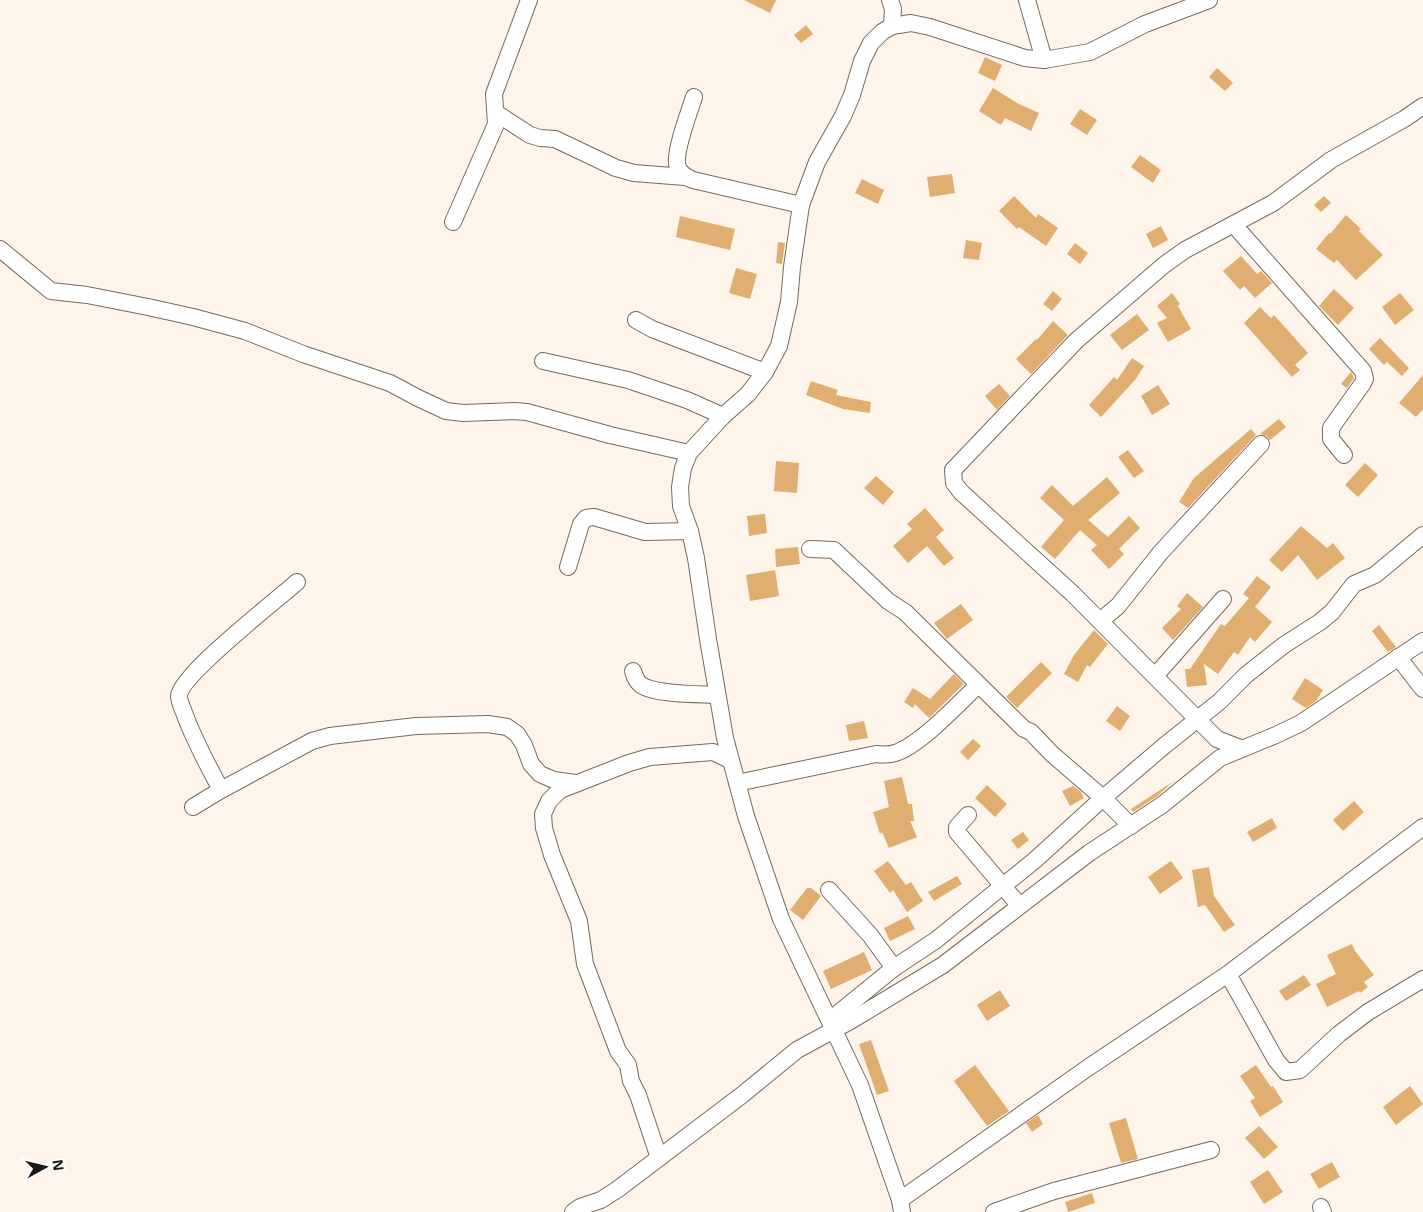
<svg xmlns="http://www.w3.org/2000/svg" width="1423" height="1212" font-family="'Open Sans',sans-serif">
  <style>
    .building { fill: #dfae70 }
    .lines { fill: none; stroke-linecap: round; stroke-linejoin: round }
    .minor-casing { stroke: #786a5a; stroke-width: 18 }
    .minor { stroke: #fff; stroke-width: 16 }
  </style>
  <rect width="100%" height="100%" fill="#fef4e9"/>
  <g class="building">
    <polygon points="744,0 776,0 770,13"/>
    <polygon points="806,25 813,34 801,43 794,35"/>
    <polygon points="985,57 1002,65 995,81 978,73"/>
    <polygon points="1217,68 1233,83 1225,91 1209,77"/>
    <polygon points="993,88 1019,104 1039,113 1031,131 1005,118 1001,125 979,111"/>
    <polygon points="1080,109 1097,120 1087,135 1070,124"/>
    <polygon points="1140,155 1161,170 1153,183 1131,167"/>
    <polygon points="952,174 955,193 930,197 927,177"/>
    <polygon points="862,179 884,190 878,204 855,193"/>
    <polygon points="1014,196 1036,218 1038,214 1058,228 1046,246 1019,227 1017,229 999,211"/>
    <polygon points="1324,196 1331,203 1321,212 1314,205"/>
    <polygon points="1346,215 1361,229 1359,231 1383,255 1356,280 1337,260 1334,263 1316,249 1329,233 1330,234"/>
    <polygon points="680,216 735,229 730,250 676,237"/>
    <polygon points="1161,226 1168,240 1153,248 1146,234"/>
    <polygon points="966,240 982,243 979,260 963,258"/>
    <polygon points="778,242 785,243 782,264 776,263"/>
    <polygon points="1075,243 1088,253 1080,264 1067,254"/>
    <polygon points="1241,256 1257,274 1261,271 1272,283 1255,298 1244,286 1240,290 1223,271"/>
    <polygon points="736,268 757,274 750,299 729,293"/>
    <polygon points="1334,289 1354,308 1338,325 1319,306"/>
    <polygon points="1053,291 1062,299 1052,311 1043,304"/>
    <polygon points="1172,293 1180,304 1178,306 1191,329 1168,342 1157,323 1167,318 1157,306"/>
    <polygon points="1400,293 1414,310 1395,325 1382,307"/>
    <polygon points="1260,307 1271,318 1274,315 1308,353 1295,365 1300,370 1292,377 1244,323"/>
    <polygon points="1137,314 1149,330 1122,350 1110,335"/>
    <polygon points="1053,321 1068,335 1031,374 1016,359 1036,339 1037,340"/>
    <polygon points="1380,338 1409,368 1402,376 1387,362 1384,365 1369,349"/>
    <polygon points="1132,358 1144,366 1135,380 1101,417 1089,405 1114,377 1117,380"/>
    <polygon points="1351,372 1354,378 1347,388 1341,384"/>
    <polygon points="1423,375 1423,409 1416,417 1399,403"/>
    <polygon points="811,381 838,390 836,395 871,402 870,413 843,409 806,395"/>
    <polygon points="999,384 1010,396 997,410 985,396"/>
    <polygon points="1158,385 1170,404 1152,415 1141,396"/>
    <polygon points="1279,419 1286,427 1270,440 1267,436 1260,434"/>
    <polygon points="1251,429 1256,435 1188,508 1179,502 1194,478"/>
    <polygon points="1128,450 1144,471 1134,478 1118,457"/>
    <polygon points="776,461 799,463 797,493 774,491"/>
    <polygon points="1365,463 1378,475 1358,497 1345,485"/>
    <polygon points="876,476 894,492 883,505 864,488"/>
    <polygon points="1107,477 1120,493 1088,520 1108,537 1129,516 1140,528 1119,549 1124,554 1109,569 1091,550 1097,545 1080,530 1055,559 1041,547 1064,520 1040,498 1052,485 1073,506"/>
    <polygon points="925,508 944,530 936,537 954,558 944,566 927,546 908,563 893,546 912,529 907,524"/>
    <polygon points="765,514 767,533 749,536 747,516"/>
    <polygon points="1301,526 1327,548 1333,543 1345,558 1317,580 1298,555 1282,572 1269,560"/>
    <polygon points="798,547 800,564 776,567 775,549"/>
    <polygon points="775,570 779,596 750,601 746,575"/>
    <polygon points="1257,576 1271,587 1255,607 1272,622 1255,642 1250,637 1238,655 1234,652 1218,674 1204,664 1207,685 1187,687 1185,669 1190,669 1221,624 1225,626 1249,598 1243,594"/>
    <polygon points="1187,593 1203,607 1173,640 1162,628 1181,609 1177,606"/>
    <polygon points="961,604 973,620 947,639 934,623"/>
    <polygon points="1379,625 1396,647 1388,652 1372,631"/>
    <polygon points="1094,630 1108,644 1090,667 1087,665 1078,682 1064,674 1074,655"/>
    <polygon points="1041,662 1052,673 1017,708 1006,697"/>
    <polygon points="954,674 964,684 929,718 915,704 913,708 904,702 913,688 930,699"/>
    <polygon points="1305,678 1323,690 1316,701 1306,708 1292,699"/>
    <polygon points="1117,706 1130,716 1120,731 1106,721"/>
    <polygon points="864,721 868,738 849,741 846,725"/>
    <polygon points="973,739 981,746 968,760 960,752"/>
    <polygon points="902,777 908,804 912,804 914,821 910,821 917,837 889,848 882,832 880,834 873,812 889,807 884,781"/>
    <polygon points="1174,781 1156,797 1133,812 1131,809"/>
    <polygon points="987,785 1007,804 995,817 975,798"/>
    <polygon points="1073,786 1081,792 1084,798 1070,806 1062,791"/>
    <polygon points="1354,801 1364,812 1343,831 1333,820"/>
    <polygon points="1272,818 1277,828 1253,842 1247,832"/>
    <polygon points="1023,832 1029,840 1018,849 1011,840"/>
    <polygon points="888,861 906,885 911,882 923,901 907,912 893,890 890,893 874,871"/>
    <polygon points="1171,861 1183,878 1160,894 1148,877"/>
    <polygon points="1209,867 1214,896 1235,925 1224,932 1205,905 1198,907 1192,870"/>
    <polygon points="957,876 962,884 934,901 928,892"/>
    <polygon points="807,888 811,888 821,896 803,920 790,910"/>
    <polygon points="908,916 915,929 890,941 884,928"/>
    <polygon points="1352,944 1355,951 1374,975 1364,982 1368,987 1360,993 1359,991 1327,1007 1316,984 1336,974 1327,955"/>
    <polygon points="864,952 872,970 831,989 823,971"/>
    <polygon points="1304,975 1311,985 1286,1001 1279,991"/>
    <polygon points="1000,990 1010,1006 987,1021 977,1005"/>
    <polygon points="871,1040 889,1091 877,1095 859,1044"/>
    <polygon points="975,1065 1009,1111 987,1126 954,1081"/>
    <polygon points="1256,1065 1271,1087 1273,1086 1283,1102 1260,1117 1250,1101 1255,1098 1240,1076"/>
    <polygon points="1410,1086 1423,1104 1396,1125 1383,1107"/>
    <polygon points="1038,1115 1043,1124 1032,1132 1026,1123"/>
    <polygon points="1126,1118 1138,1159 1121,1163 1109,1123"/>
    <polygon points="1259,1126 1278,1147 1264,1159 1245,1138"/>
    <polygon points="1332,1162 1340,1177 1319,1189 1310,1174"/>
    <polygon points="1268,1170 1283,1192 1264,1204 1250,1182"/>
    <polygon points="1092,1193 1095,1203 1068,1212 1065,1202"/>
  </g>
  <g class="lines">
    <g class="minor-casing">
      <g id="minor">
        <polyline points="890,0 893,9 892,26"/>
        <polyline points="1027,0 1044,60"/>
        <path d="M694,97C689,113 675,149 677,164C678,173 686,177 693,180L801,205"/>
        <polyline points="496,113 530,135 540,138 555,139 616,168 634,173 685,177"/>
        <polyline points="453,222 496,124 494,94 529,0"/>
        <polyline points="1234,225 1363,371 1365,379 1363,383 1331,428 1331,439 1344,455"/>
        <polyline points="0,249 51,291 87,295 148,307 193,317 245,331 303,354 390,383 418,398 446,411 463,413 514,411 527,412 610,435 689,453"/>
        <polyline points="636,320 652,329 765,372"/>
        <polyline points="543,361 628,380 687,400 723,416"/>
        <polyline points="810,549 834,550 888,601 905,612 1024,729 1031,732 1052,754 1103,798 1131,826"/>
        <polyline points="568,567 581,524 586,518 594,517 645,532 690,531"/>
        <polyline points="1100,621 1118,606 1161,552 1261,444"/>
        <polyline points="1398,657 1423,689"/>
        <path d="M633,671C635,677 636,681 641,685C656,695 699,694 717,695"/>
        <polyline points="1155,676 1223,599"/>
        <polyline points="1240,748 1217,739 1073,594 961,492 954,483 953,470 1077,340 1164,265 1185,250 1273,203 1331,160 1404,119 1423,106"/>
        <path d="M737,783L876,754C884,755 891,755 898,752C923,742 958,704 978,685"/>
        <path d="M221,790C208,766 196,743 186,718C184,711 179,703 179,696C180,675 277,600 297,582"/>
        <polyline points="193,807 221,790 312,741 330,736 416,726 488,724 507,727 517,734 524,745 531,764 540,774 554,780 575,783"/>
        <polyline points="968,815 957,827 957,832 1019,905"/>
        <polyline points="829,890 870,935 894,968"/>
        <polyline points="1228,974 1276,1060 1286,1072 1300,1070 1339,1034 1368,1012 1423,979"/>
        <polyline points="830,1020 894,968 936,940 1035,860 1103,798 1164,746 1219,702 1246,675 1284,645 1320,622 1332,612 1354,584 1375,575 1423,535"/>
        <polyline points="659,1158 638,1095 631,1081 628,1065 618,1051 585,964 579,921 552,855 544,828 543,814 549,801 560,790 629,763 650,757 713,752 730,760"/>
        <polyline points="900,1200 1089,1067 1228,974 1423,827"/>
        <polyline points="1321,1207 1323,1212"/>
        <polyline points="573,1212 580,1207 601,1200 618,1189 742,1095 797,1050 852,1020 943,965 1089,853 1162,805 1220,758 1276,735 1301,723 1423,641"/>
        <polyline points="902,1212 900,1200 860,1085 781,919 746,816 725,738 708,639 696,558 690,531 681,506 680,487 683,468 689,453 723,416 748,394 765,372 779,346 789,302 792,267 801,205 817,162 843,116 852,95 862,61 871,43 882,32 892,26 911,23 930,27 1025,58 1044,60 1090,52 1145,24 1209,0"/>
        <polyline points="994,1212 1054,1191 1211,1150"/>
      </g>
    </g>
    <use href="#minor" class="minor"/>
  </g>
  <g transform="translate(45 1167) rotate(82)" stroke="#ffffff" stroke-width="4" paint-order="stroke">
  <path d="M0-4L9 19L0 12L-9 19Z" fill="#1c1710"/>
  <text y="-8" font-size="14" font-weight="bold" text-anchor="middle" fill="#1c1710">N</text>
  </g>
</svg>
